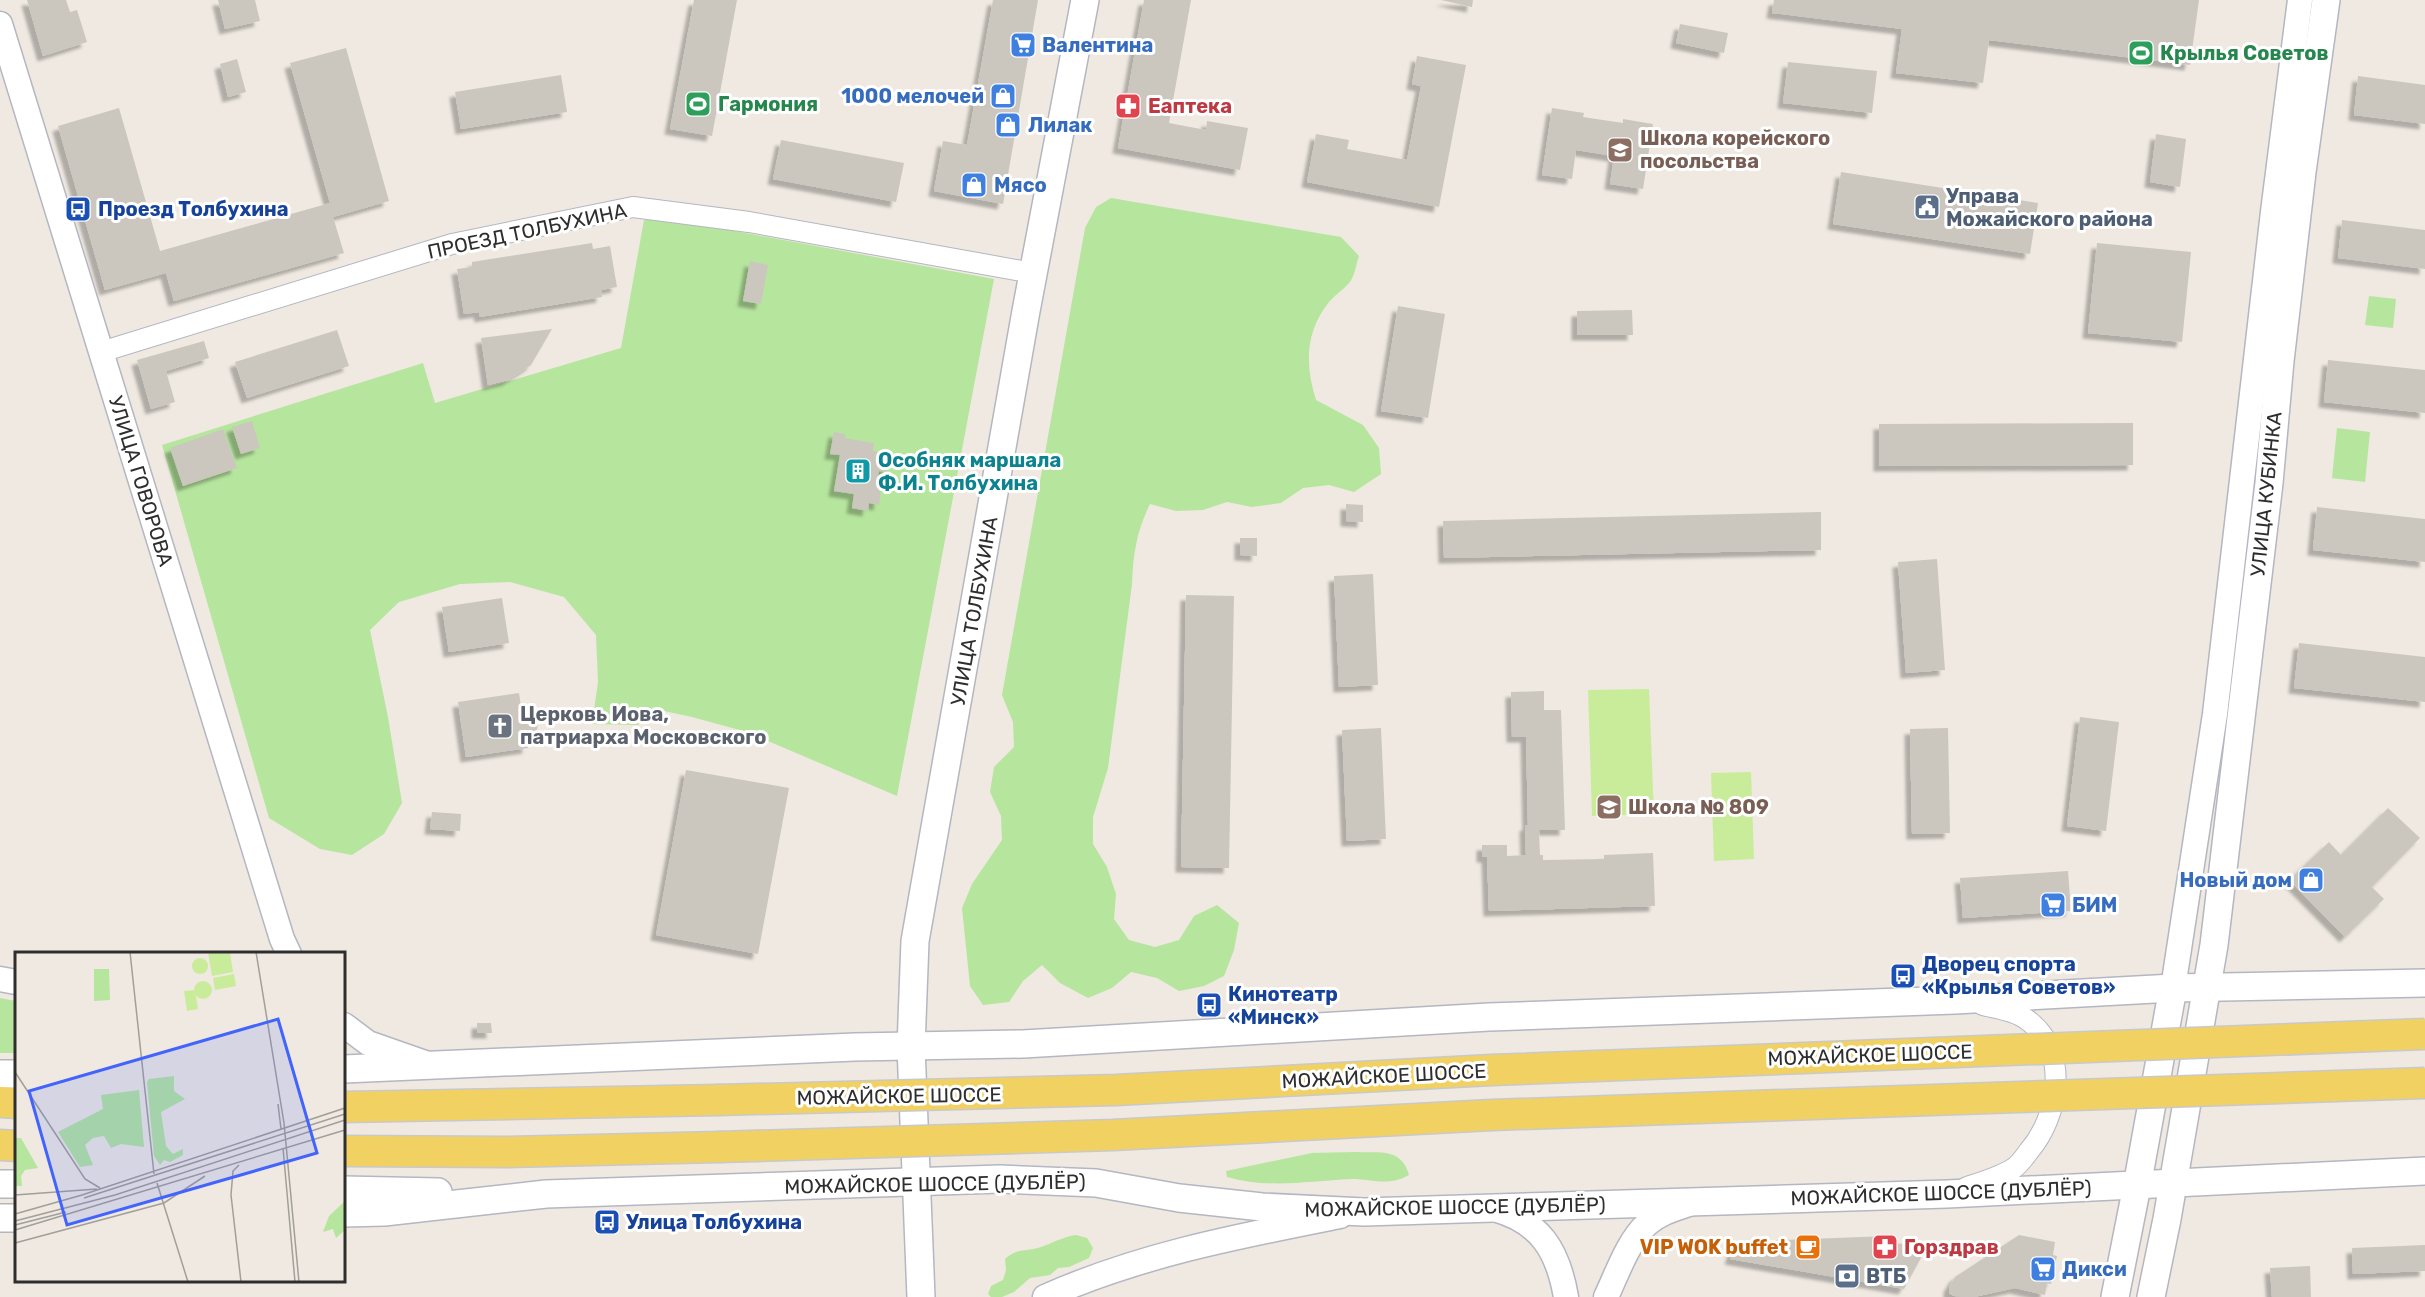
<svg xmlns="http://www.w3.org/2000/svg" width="2425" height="1297" font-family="Rubik,sans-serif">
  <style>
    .green { fill: #b6e59e }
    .pitch { fill: #c9ec9a }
    .building { fill: #cbc7bf; filter: url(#shadow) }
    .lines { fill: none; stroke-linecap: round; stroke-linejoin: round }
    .minor-casing { stroke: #b4b7c1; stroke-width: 22 }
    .tertiary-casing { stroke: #b4b7c1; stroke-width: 27 }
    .secondary-casing { stroke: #b4b7c1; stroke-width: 30 }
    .primary-casing { stroke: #c9c9c9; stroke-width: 33 }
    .minor { stroke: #fff; stroke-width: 20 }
    .tertiary { stroke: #fff; stroke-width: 24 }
    .secondary { stroke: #fff; stroke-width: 27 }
    .primary { stroke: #f2d163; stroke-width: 30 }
    .primary-bridge-casing { stroke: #c9c9c9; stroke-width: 33; stroke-linecap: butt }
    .primary-bridge { stroke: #f2d163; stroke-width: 30 }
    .labels { text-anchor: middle; stroke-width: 6; stroke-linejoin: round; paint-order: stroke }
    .shop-label { font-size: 20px; font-weight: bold; fill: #366cbe; stroke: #fff; text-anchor: start }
    .leisure-label { font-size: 20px; font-weight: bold; fill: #27864d; stroke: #fff; text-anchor: start }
    .health-label { font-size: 20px; font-weight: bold; fill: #be3a42; stroke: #fff; text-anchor: start }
    .education-label { font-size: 20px; font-weight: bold; fill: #785e54; stroke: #fff; text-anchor: start }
    .service-label { font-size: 20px; font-weight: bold; fill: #4e5e75; stroke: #fff; text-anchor: start }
    .transit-label { font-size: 20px; font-weight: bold; fill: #164399; stroke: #fff; text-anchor: start }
    .street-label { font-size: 20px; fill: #2e2e2e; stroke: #fff }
    .culture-label { font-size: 20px; font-weight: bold; fill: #0d838f; stroke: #fff; text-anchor: start }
    .worship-label { font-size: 20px; font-weight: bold; fill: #5b616d; stroke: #fff; text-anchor: start }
    .food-label { font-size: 20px; font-weight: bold; fill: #c56008; stroke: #fff; text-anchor: end }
    .inset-road { fill: none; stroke: #a29e99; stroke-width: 1.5 }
    .view { fill: #4264fb; fill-opacity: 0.15; stroke: #4264fb; stroke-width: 3 }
    .inset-edge { fill: none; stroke: #2e2e2e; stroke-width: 3 }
  </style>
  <defs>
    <filter id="shadow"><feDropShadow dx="-5.5" dy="5.5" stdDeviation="1.5" flood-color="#0004"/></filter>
  </defs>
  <rect width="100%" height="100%" fill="#efe9e1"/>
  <g class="green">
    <path d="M1111,198L1341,237L1359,256C1356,264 1355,276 1349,283C1343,290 1335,295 1329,302C1305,332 1305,365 1316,400L1363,425L1379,448L1381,474L1354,492L1329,485L1303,488L1281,503L1252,507L1227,502L1203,510L1176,511L1150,504C1137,530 1133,554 1132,584L1108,768L1093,817V844L1107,867L1116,894L1114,919L1129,940L1155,947L1179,940L1194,916L1217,905L1239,923L1234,950L1224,976L1204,986L1179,991L1157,978L1131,972L1112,988L1088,998L1060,983L1042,965L1023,981L1009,1002L983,1005L970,986L962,908L972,884L1002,840L1001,816L990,792L994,767L1014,747L1013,722L1002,695L1085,228L1096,207Z"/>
    <polygon points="670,219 994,279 897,796 747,732 692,717 664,711 637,725 592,724 598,682 596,635 564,597 510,582 460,584 399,602 370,630 388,717 402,803 384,834 352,855 320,849 269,818 162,445 423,363 435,403 621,348 644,220"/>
    <polygon points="2369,296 2396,299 2393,328 2365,325"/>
    <polygon points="2337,428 2370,432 2365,482 2332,478"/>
    <polygon points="0,998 16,1001 16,1053 0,1053"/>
    <path d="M1357,1152C1380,1153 1402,1148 1409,1175C1388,1187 1373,1179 1351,1179C1309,1181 1267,1189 1227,1177L1226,1171L1312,1153Z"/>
    <path d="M1076,1235L1087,1238L1093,1248L1089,1258L1069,1267L1058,1268L1050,1275L1030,1278L1014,1292L1002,1297H991L988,1294L991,1286L1003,1280L1006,1270L1005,1259C1017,1247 1030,1252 1044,1246C1056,1241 1064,1237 1076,1235Z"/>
  </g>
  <g class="pitch">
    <polygon points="1649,689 1654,814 1592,816 1588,690"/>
    <polygon points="1751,772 1754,859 1714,861 1711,773"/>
  </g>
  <g class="building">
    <polygon points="27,0 66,0 70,12 77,10 87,42 43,56"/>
    <polygon points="218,0 255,0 260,21 225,29"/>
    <polygon points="694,0 737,0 712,136 670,129"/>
    <polygon points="993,0 1038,0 1003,204 934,191 943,141 967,145"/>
    <polygon points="1144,0 1191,0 1169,123 1206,130 1207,121 1248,128 1240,170 1118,148"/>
    <polygon points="1441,0 1473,0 1472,7"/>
    <polygon points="1774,0 2199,0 2190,65 1989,40 1983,83 1896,73 1902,29 1772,13"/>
    <polygon points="1680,24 1728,33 1724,53 1676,43"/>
    <polygon points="346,48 389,201 333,217 344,253 174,301 166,273 105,290 58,126 119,108 160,251 330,203 290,63"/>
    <polygon points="1417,56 1466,65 1439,207 1307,182 1316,134 1349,140 1347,149 1407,160 1421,86 1412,84"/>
    <polygon points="237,59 246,92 228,97 220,64"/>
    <polygon points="1788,62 1877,71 1872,113 1783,103"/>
    <polygon points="561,75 567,112 461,129 455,92"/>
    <polygon points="2358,76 2425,85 2425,124 2354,115"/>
    <polygon points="1552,108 1584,113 1583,117 1623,123 1623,119 1653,124 1643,189 1610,184 1614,156 1576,150 1572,179 1542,175"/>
    <polygon points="2156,134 2186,139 2180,187 2150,182"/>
    <polygon points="781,140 904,163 896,202 773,179"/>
    <polygon points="1841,172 2038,203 2030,254 1833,224"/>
    <polygon points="2342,220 2425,230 2425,269 2338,258"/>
    <polygon points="592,243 593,249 610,246 617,287 601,290 602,297 480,317 479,312 464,314 457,269 472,267 472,262"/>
    <polygon points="2097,243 2191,252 2182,342 2088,333"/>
    <polygon points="750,261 768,265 761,304 743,301"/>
    <polygon points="1398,306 1445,314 1428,418 1381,411"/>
    <polygon points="1632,310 1633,335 1577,335 1577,311"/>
    <polygon points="552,329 531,365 508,380 488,385 481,338"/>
    <polygon points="337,330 349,366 247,398 235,362"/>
    <polygon points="204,341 209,358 166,371 175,402 151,409 137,360"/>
    <polygon points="2328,360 2425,370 2425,413 2324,402"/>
    <polygon points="252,421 260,448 241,454 232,427"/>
    <polygon points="2133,423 2133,465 1879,466 1879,424"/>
    <polygon points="223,429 237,468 183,486 170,448"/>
    <polygon points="834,432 845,434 845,438 874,443 873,451 890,454 887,472 879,471 876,487 881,488 879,505 869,503 868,511 852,508 854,494 834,491 840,455 830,454"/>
    <polygon points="1346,504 1363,505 1363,522 1346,521"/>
    <polygon points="2317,507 2425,519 2425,562 2313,550"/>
    <polygon points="1821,512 1821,550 1444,558 1443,521"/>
    <polygon points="1240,538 1257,538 1257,556 1240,555"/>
    <polygon points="1937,559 1945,670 1906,673 1898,562"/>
    <polygon points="1373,574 1378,685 1339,687 1334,576"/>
    <polygon points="1186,595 1234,596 1229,868 1181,867"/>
    <polygon points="502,598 509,643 449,652 442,607"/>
    <polygon points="2299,643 2425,657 2425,702 2294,688"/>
    <polygon points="1544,691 1544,710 1561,710 1565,830 1539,830 1540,855 1543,855 1543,860 1604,859 1604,855 1653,853 1655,906 1489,911 1487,857 1482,857 1482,845 1507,845 1507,856 1526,855 1525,826 1528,825 1526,737 1512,737 1511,692"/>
    <polygon points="519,693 521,706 529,706 539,716 537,730 526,737 528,748 466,757 458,702"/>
    <polygon points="2080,717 2119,722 2106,831 2067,826"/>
    <polygon points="1381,728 1386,839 1347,841 1342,730"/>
    <polygon points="1948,728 1950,833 1912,834 1910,729"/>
    <polygon points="686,770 789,788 758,954 656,935"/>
    <polygon points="2388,808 2420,838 2372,887 2384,899 2345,937 2289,880 2329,842 2341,855"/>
    <polygon points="432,812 461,814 460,831 430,829"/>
    <polygon points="2068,871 2071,911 1963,918 1960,878"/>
    <polygon points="477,1023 491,1023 492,1033 477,1033"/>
    <polygon points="2019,1235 2055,1242 2053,1255 2057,1256 2051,1284 2047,1283 2045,1295 2015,1288 1974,1297 1954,1296 1949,1293 1949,1287 1955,1277"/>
    <polygon points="1887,1236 1887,1244 1920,1243 1921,1258 1904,1289 1730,1259 1736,1242"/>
    <polygon points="2425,1245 2425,1271 2353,1274 2352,1248"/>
    <polygon points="2310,1266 2311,1297 2272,1297 2270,1268"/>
  </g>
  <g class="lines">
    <g class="minor-casing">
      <g id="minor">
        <polyline points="101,352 452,244 633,207 749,222 1033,273"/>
        <path d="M1967,1187C1983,1182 2000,1177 2014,1168C2020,1164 2025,1156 2029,1151C2058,1117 2070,1054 2030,1022C2017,1011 1999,1009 1983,1005"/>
      </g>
    </g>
    <g class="tertiary-casing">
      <g id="tertiary">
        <polyline points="0,24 282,939 289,954"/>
        <polyline points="0,979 16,982"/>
        <polyline points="2173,988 2215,714 2273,212 2300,0"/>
        <polyline points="344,1025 368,1043 428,1064"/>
        <path d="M1494,1209C1541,1222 1558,1251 1566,1297"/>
        <path d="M1045,1297C1139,1255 1239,1236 1340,1216"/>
        <path d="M1606,1297C1617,1274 1628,1241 1647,1224C1659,1213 1675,1209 1689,1204"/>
      </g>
    </g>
    <g class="secondary-casing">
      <g id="secondary">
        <polyline points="344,1069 855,1047 1023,1044 1489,1017 1955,1000 2173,988 2425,983"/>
        <polyline points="0,1074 16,1074"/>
        <polyline points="0,1184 16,1184"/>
        <polyline points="344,1190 438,1192"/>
        <polyline points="344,1213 384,1212 546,1194 1000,1179 1096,1183 1179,1198 1262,1207 1364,1212 1947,1194 2425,1171"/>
        <polyline points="0,1218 16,1218"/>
        <polyline points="921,1297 911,1047 915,941 1026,311 1085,0"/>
        <polyline points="2115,1297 2137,1186 2173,988"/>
        <polyline points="2151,1297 2167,1219 2214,945 2269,483 2280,361 2302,172 2326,0"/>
      </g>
    </g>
    <g class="primary-casing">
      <g id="primary">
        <polyline points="0,1102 16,1103"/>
        <polyline points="344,1107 718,1100"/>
        <polyline points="0,1145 16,1146"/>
        <polyline points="344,1151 507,1152 719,1147"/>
      </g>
    </g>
    <use href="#minor" class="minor"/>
    <use href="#tertiary" class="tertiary"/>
    <use href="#secondary" class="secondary"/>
    <use href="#primary" class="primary"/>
    <g class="primary-bridge-casing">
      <g id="primary-bridge">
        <polyline points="718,1100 1116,1090 1492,1070 2425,1034"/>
        <polyline points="719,1147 1113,1135 1492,1115 2425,1083"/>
      </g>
    </g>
    <use href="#primary-bridge" class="primary-bridge"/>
  </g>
  <defs>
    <g id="supermarket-square" transform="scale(1.35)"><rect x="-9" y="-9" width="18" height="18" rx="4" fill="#3f7fe0" stroke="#fff"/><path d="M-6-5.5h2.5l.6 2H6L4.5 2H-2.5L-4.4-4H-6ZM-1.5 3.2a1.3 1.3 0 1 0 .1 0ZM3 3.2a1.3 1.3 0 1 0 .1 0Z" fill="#fff"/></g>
    <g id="stadium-square" transform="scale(1.35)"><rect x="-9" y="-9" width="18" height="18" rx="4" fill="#2e9e5b" stroke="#fff"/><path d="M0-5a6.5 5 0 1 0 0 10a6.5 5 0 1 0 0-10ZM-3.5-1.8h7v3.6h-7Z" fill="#fff"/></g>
    <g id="shop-square" transform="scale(1.35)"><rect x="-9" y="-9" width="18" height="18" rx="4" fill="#3f7fe0" stroke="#fff"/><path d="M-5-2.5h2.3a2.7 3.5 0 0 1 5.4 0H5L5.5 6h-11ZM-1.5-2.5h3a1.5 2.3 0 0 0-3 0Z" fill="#fff"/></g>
    <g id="pharmacy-square" transform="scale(1.35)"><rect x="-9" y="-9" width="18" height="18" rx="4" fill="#e0444e" stroke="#fff"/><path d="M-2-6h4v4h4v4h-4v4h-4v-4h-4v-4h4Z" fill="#fff"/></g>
    <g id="school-square" transform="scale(1.35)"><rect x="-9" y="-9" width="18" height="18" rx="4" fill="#8d6e63" stroke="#fff"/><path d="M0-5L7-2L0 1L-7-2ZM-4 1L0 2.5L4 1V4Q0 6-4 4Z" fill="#fff"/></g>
    <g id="civic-square" transform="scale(1.35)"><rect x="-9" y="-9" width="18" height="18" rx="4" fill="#5c6f8a" stroke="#fff"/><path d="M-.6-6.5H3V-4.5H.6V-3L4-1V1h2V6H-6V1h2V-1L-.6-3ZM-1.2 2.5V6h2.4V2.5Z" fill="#fff"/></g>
    <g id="bus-square" transform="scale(1.35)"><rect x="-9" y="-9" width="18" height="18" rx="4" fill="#1a4fb4" stroke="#fff"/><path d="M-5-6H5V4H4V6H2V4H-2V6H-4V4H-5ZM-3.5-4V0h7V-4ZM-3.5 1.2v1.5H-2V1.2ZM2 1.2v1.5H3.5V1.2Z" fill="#fff"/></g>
    <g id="building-square" transform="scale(1.35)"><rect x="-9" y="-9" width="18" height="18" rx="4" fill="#0f9aa8" stroke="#fff"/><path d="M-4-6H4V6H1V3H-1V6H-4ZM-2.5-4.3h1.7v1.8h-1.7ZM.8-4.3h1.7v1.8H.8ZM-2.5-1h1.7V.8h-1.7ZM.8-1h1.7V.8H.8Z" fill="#fff"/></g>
    <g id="church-square" transform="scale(1.35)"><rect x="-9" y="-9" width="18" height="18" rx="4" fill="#6b7280" stroke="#fff"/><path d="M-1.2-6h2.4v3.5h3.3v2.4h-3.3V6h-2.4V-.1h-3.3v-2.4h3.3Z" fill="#fff"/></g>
    <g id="cafe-square" transform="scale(1.35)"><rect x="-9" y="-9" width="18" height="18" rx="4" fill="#e8710a" stroke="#fff"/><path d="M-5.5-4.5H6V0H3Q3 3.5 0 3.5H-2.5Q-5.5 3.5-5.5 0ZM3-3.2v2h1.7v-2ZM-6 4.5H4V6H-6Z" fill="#fff"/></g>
    <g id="bank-square" transform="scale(1.35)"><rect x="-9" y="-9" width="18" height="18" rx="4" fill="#5c6f8a" stroke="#fff"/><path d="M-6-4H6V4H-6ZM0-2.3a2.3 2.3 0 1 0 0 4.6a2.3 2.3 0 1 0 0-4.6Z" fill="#fff"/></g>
  </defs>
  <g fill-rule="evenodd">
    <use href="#supermarket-square" x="1023" y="45"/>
    <use href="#stadium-square" x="2141" y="53"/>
    <use href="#shop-square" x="1003" y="96"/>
    <use href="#stadium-square" x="698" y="104"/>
    <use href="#pharmacy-square" x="1128" y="106"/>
    <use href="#shop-square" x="1008" y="125"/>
    <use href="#school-square" x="1620" y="150"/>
    <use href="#shop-square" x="974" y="185"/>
    <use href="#civic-square" x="1927" y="207"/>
    <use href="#bus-square" x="78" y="209"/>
    <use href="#building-square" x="858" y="471"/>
    <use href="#church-square" x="500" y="726"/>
    <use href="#school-square" x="1609" y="807"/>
    <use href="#shop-square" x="2311" y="880"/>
    <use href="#supermarket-square" x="2053" y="905"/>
    <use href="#bus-square" x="1903" y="976"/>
    <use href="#bus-square" x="1209" y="1005"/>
    <use href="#bus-square" x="607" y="1222"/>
    <use href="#cafe-square" x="1808" y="1247"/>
    <use href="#pharmacy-square" x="1885" y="1247"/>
    <use href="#supermarket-square" x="2043" y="1269"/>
    <use href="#bank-square" x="1847" y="1276"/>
  </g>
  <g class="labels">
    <g class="shop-label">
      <text x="1042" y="52">Валентина</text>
      <text x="984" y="103" text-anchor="end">1000 мелочей</text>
      <text x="1028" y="132">Лилак</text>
      <text x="994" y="192">Мясо</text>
      <text x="2292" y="887" text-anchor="end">Новый дом</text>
      <text x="2072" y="912">БИМ</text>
      <text x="2062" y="1276">Дикси</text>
    </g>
    <g class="leisure-label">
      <text x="2160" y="60">Крылья Советов</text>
      <text x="718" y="111">Гармония</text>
    </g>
    <g class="health-label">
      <text x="1148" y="113">Еаптека</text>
      <text x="1904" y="1254">Горздрав</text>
    </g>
    <g class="education-label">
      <text x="1640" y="145">Школа корейского<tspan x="1640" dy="23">посольства</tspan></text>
      <text x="1628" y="814">Школа № 809</text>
    </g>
    <g class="service-label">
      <text x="1946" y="203">Управа<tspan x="1946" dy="23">Можайского района</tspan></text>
      <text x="1866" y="1283">ВТБ</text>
    </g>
    <g class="transit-label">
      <text x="98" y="216">Проезд Толбухина</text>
      <text x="1922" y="971">Дворец спорта<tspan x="1922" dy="23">«Крылья Советов»</tspan></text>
      <text x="1228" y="1001">Кинотеатр<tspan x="1228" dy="23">«Минск»</tspan></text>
      <text x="626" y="1229">Улица Толбухина</text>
    </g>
    <g class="street-label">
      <text transform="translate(527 231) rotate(-12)" y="7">ПРОЕЗД ТОЛБУХИНА</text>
      <text transform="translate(141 481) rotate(73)" y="7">УЛИЦА ГОВОРОВА</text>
      <text transform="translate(2266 494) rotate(-84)" y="7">УЛИЦА КУБИНКА</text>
      <text transform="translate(974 611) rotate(-80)" y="7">УЛИЦА ТОЛБУХИНА</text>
      <text transform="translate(1870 1055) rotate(-2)" y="7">МОЖАЙСКОЕ ШОССЕ</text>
      <text transform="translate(1384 1076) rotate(-3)" y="7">МОЖАЙСКОЕ ШОССЕ</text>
      <text transform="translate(899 1096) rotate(-1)" y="7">МОЖАЙСКОЕ ШОССЕ</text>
      <text transform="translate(935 1184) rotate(-1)" y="7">МОЖАЙСКОЕ ШОССЕ (ДУБЛЁР)</text>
      <text transform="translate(1941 1193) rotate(-2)" y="7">МОЖАЙСКОЕ ШОССЕ (ДУБЛЁР)</text>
      <text transform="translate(1455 1207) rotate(-1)" y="7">МОЖАЙСКОЕ ШОССЕ (ДУБЛЁР)</text>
    </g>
    <g class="culture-label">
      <text x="878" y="467">Особняк маршала<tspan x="878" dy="23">Ф.И. Толбухина</tspan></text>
    </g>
    <g class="worship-label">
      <text x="520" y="721">Церковь Иова,<tspan x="520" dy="23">патриарха Московского</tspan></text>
    </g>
    <g class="food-label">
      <text x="1788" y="1254">VIP WOK buffet</text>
    </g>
  </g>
  <g transform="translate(15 952)">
    <rect width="330" height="330" fill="#efe9e1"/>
    <path d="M79,17H94L95,48L79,49ZM159,124V139L170,147L146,160L151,194L158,202L168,197V203L155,210L149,208L145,213L139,204L132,130L134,127ZM124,138L129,195L106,192L96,196L89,184L78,186L70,193L78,213L65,215L43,180L88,157L86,143ZM0,186H6L23,216L10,218L6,224L7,234H0ZM330,249V278L321,286L318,277L308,280L314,264Z" fill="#b6e59e"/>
    <path d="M193,0H215L218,20L197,24ZM177 14a8 8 0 1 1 16 0a8 8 0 1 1-16 0ZM219,22L221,34L200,38L198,26ZM179 38a9 9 0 1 1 18 0a9 9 0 1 1-18 0ZM180,38L183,57L172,59L169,39Z" fill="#c9ec9a"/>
    <path class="inset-road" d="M115,0L139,222M241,0L269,171L284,330M0,120L70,227L85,236M263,152L266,177M268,196L280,330M224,213L218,219L216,243L226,330M142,231L173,330M0,243L82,237M69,246L330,162M0,262L67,243L330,156M0,269L100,243L330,168M0,273L51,260M0,278L330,178M0,291L149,251L190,224"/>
    <path class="view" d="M263,67L302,201L52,273L14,139Z"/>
    <rect width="330" height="330" class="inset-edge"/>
  </g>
</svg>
